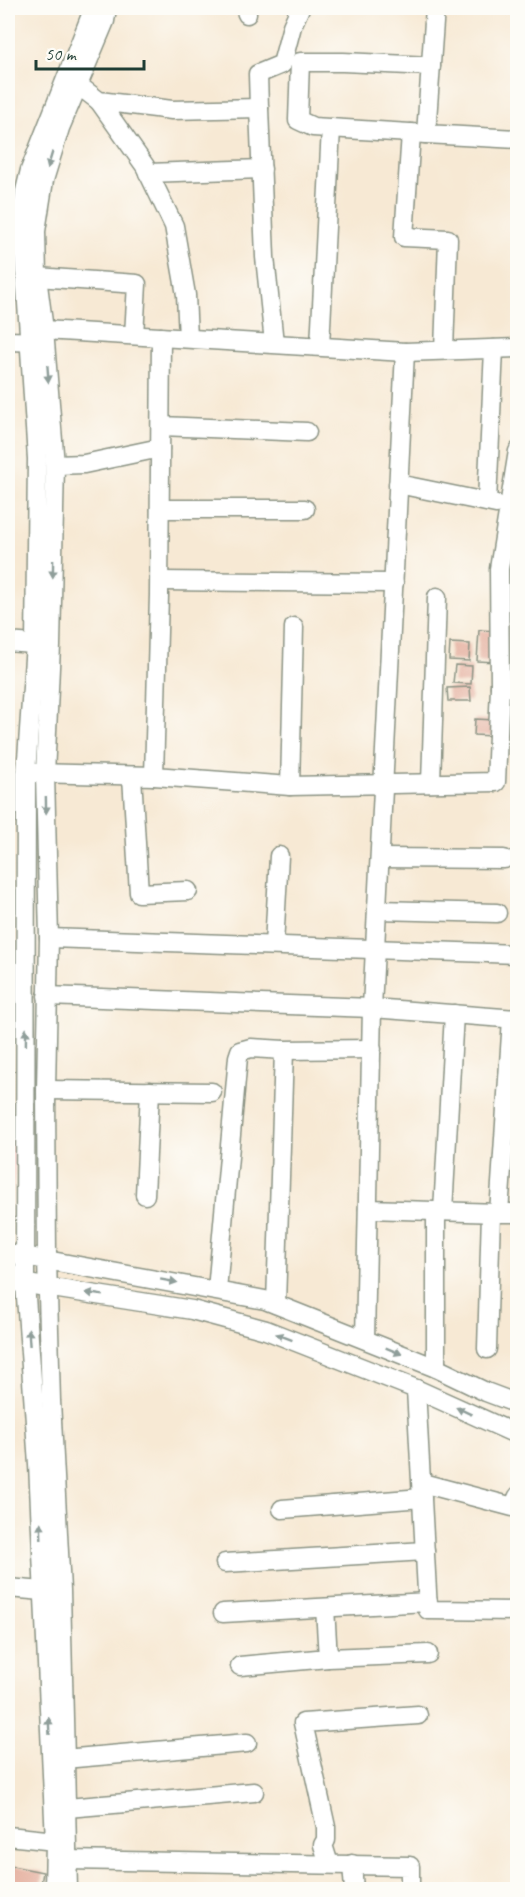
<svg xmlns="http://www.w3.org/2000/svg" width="525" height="1897" font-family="Caveat,sans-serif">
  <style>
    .built { fill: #f7d0cb }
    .building { fill: #e3aa99 }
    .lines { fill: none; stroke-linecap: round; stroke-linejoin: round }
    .minor-casing { stroke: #8b9384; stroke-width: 21 }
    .minor { stroke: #fff; stroke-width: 18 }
    .oneway { fill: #8f9e9a }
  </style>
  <rect width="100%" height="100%" fill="#fdfcf7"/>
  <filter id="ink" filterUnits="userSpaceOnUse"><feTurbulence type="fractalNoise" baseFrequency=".0167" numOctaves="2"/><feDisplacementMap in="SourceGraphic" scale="12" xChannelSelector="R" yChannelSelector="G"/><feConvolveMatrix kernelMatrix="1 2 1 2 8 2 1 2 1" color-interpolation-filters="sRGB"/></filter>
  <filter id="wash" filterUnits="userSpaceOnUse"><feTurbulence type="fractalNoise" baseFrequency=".008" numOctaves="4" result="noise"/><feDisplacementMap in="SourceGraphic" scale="24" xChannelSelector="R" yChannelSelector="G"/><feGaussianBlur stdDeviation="1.35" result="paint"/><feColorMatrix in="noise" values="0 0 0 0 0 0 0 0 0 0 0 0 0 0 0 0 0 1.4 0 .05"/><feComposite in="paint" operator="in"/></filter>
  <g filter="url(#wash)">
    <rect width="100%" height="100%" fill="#f7e9d4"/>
    <polygon class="built" points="8,1110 22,1112 8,1226"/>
    <g id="blocks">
      <g class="building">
        <polygon points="479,630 497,631 496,662 477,661"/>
        <polygon points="450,643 470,644 469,661 449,660"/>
        <polygon points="455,665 472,666 471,684 453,683"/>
        <polygon points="470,687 471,701 448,701 447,688"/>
        <polygon points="475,719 494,720 493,736 474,735"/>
        <polygon points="12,1866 43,1872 40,1890 8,1890"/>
      </g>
    </g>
  </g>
  <g filter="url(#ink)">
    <use href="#blocks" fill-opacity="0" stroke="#8b9384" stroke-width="1.5"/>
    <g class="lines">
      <g class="minor-casing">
        <g id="minor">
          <polyline points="245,8 247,14"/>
          <polyline points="435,8 426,134 518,139"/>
          <polyline points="78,85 99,101 172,110 259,108 265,257 274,343"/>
          <polyline points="99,101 145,166 174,226 186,295 188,338"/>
          <polyline points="259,108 258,74 282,64 292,26 300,8"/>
          <polyline points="411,133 404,237 448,239 444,350"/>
          <polyline points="426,134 313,127 298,120 300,62 343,62 431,66"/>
          <polyline points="148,173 262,169"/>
          <polyline points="37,277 137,284 134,335"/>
          <polyline points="44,330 405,352 518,348"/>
          <polyline points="8,341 40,342"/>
          <polyline points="320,346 331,128"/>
          <polyline points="161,426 307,432"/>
          <polyline points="518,451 499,569 500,687 518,687"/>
          <polyline points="55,465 84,464 160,448"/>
          <polyline points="398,484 496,504"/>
          <polyline points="487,502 494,349"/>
          <polyline points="160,509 305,509"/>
          <polyline points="160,581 394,583"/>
          <polyline points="8,642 45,645"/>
          <polyline points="34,773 154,776 290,786 496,782 500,687"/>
          <polyline points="132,776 139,893 188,891"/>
          <polyline points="154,776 159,595 161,337"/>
          <polyline points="431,783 437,597"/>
          <polyline points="290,786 294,627"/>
          <polyline points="380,858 504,859"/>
          <polyline points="378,910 497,913"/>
          <polyline points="49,938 518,954"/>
          <polyline points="274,945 279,856"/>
          <polyline points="47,996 372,1008 518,1019"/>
          <polyline points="46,1090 212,1092"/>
          <polyline points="145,1195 150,1091"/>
          <polyline points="368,1209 499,1213 512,1019"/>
          <polyline points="436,1211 436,1368"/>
          <polyline points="443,1211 454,1014"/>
          <polyline points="499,1213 518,1213"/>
          <polyline points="8,1253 265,1300 436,1368 486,1392 518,1404"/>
          <polyline points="8,1281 192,1310 266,1330 416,1389 518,1435"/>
          <polyline points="217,1290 238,1057 240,1051 251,1048 284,1050 372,1049"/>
          <polyline points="276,1304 284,1050"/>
          <polyline points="365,1339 372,1008 405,352"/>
          <polyline points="487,1349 491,1213"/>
          <polyline points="416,1389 428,1610 518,1611"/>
          <polyline points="422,1483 513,1507 518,1496"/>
          <polyline points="282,1509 422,1498"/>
          <polyline points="225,1563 425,1551"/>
          <polyline points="8,1588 43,1591 54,1590"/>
          <polyline points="223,1613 428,1602"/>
          <polyline points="328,1658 428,1654"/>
          <polyline points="240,1666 328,1658 325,1608"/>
          <polyline points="64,1759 247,1743"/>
          <polyline points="67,1808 254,1792"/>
          <polyline points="8,1836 65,1842"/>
          <polyline points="67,1860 410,1866 410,1890"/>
          <polyline points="329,1864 323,1845 326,1840 326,1827 303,1723 418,1715"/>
          <polyline points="352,1864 354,1890"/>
          <polyline points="54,1890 55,1841 38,1464 25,1283 26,773 35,644 37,459 22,225 25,191 30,170 91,15 97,8"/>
          <polyline points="68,1890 61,1590 51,1401 47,1259 46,1090 49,938 45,774 51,646 55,465 44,330 37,277 36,231 44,180 60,128 105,21 107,8"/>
        </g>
      </g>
      <use href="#minor" class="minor"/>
    </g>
    <defs><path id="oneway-solid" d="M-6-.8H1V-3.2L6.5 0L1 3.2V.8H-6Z" transform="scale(1.5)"/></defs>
    <g class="oneway">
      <use href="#oneway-solid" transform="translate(50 160) rotate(107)"/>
      <use href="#oneway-solid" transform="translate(48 374) rotate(86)"/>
      <use href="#oneway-solid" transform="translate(53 569) rotate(91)"/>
      <use href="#oneway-solid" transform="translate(46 805) rotate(89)"/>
      <use href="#oneway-solid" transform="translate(26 1037) rotate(-89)"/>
      <use href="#oneway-solid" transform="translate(169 1281) rotate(10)"/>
      <use href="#oneway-solid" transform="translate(94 1294) rotate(-171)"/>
      <use href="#oneway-solid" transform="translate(29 1337) rotate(-94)"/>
      <use href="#oneway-solid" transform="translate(284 1337) rotate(-159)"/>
      <use href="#oneway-solid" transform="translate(394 1351) rotate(22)"/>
      <use href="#oneway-solid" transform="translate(464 1411) rotate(-155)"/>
      <use href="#oneway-solid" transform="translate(41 1531) rotate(-92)"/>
      <use href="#oneway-solid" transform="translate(49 1726) rotate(-93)"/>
    </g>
  </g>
  <rect width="525" height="1897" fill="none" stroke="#fdfcf7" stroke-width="30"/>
  <path d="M36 60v9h108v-9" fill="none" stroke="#1f3d34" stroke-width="3"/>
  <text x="45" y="60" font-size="18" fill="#1f3d34" stroke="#fdfcf7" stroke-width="4.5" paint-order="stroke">50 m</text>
</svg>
